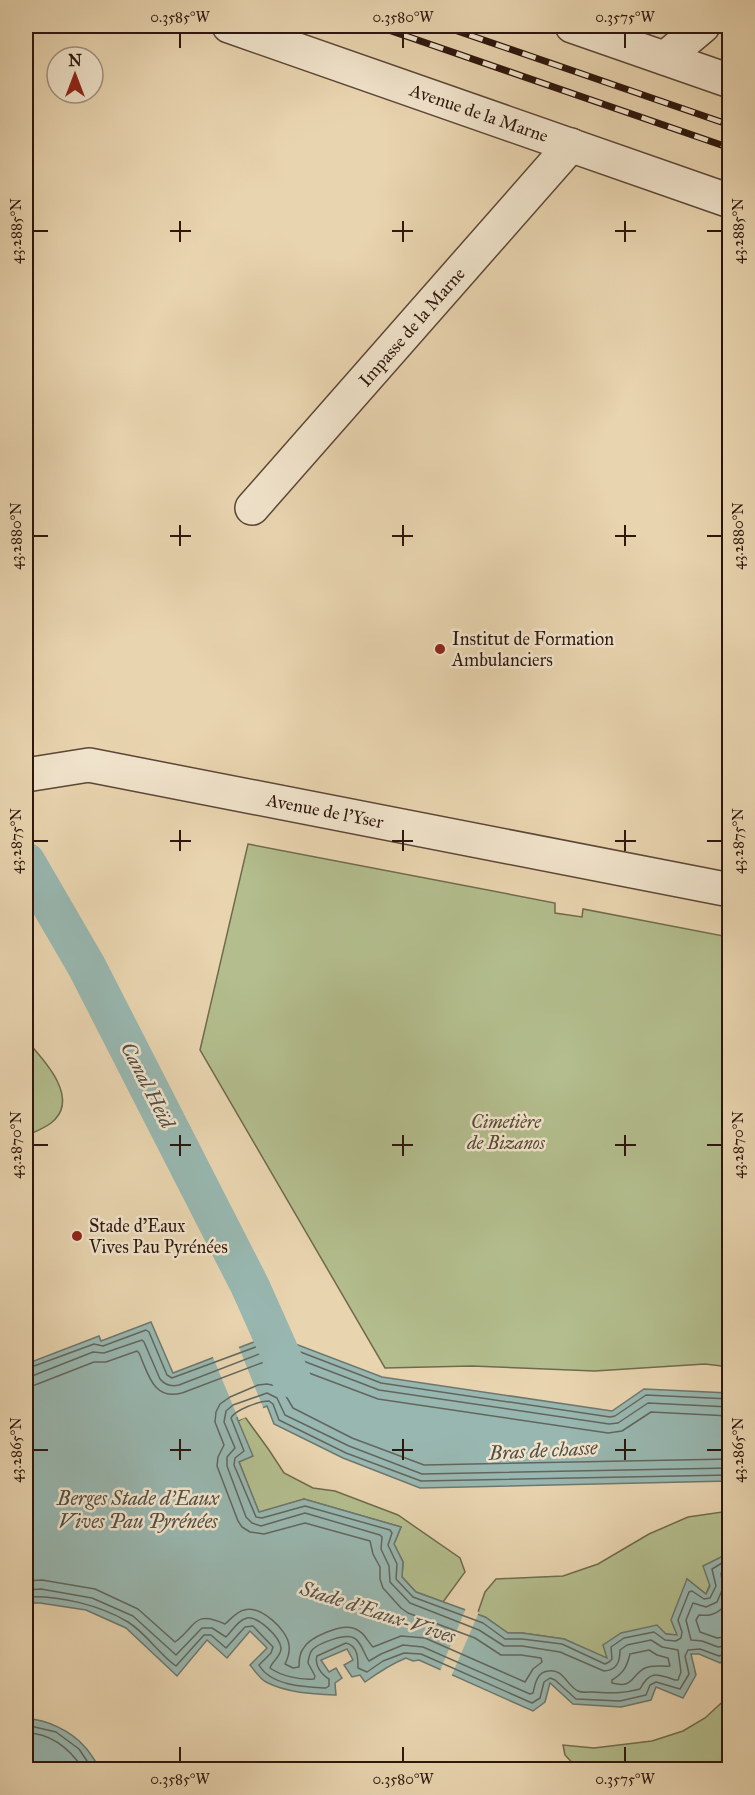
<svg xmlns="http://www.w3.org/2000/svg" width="755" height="1795" font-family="'IM FELL Great Primer',serif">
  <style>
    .green { fill: #b3bd8d; stroke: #706a4d; stroke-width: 1.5 }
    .water { fill: #98b7b0; stroke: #6d776f; stroke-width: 1.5 }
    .pier { fill: #e8d4af }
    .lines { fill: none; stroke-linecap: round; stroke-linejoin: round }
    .shore { stroke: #62665e; stroke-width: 1.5 }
    .canal { stroke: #98b7b0; stroke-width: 39 }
    .street-casing { stroke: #5c4636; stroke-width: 36 }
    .street { stroke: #f0e3cb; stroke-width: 33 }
    .rail-casing { stroke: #2d160d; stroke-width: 7 }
    .rail { stroke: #f0e3cb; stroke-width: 4.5; stroke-dasharray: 14; stroke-linecap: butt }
    .ticks { fill: none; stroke: #2d160d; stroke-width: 2 }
    .poi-dot { fill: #8f2418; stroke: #f0e3cb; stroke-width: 2 }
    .labels { text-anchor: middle; stroke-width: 5; stroke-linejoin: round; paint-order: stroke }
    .street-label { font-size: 18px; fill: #2d160d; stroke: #f0e3cb }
    .poi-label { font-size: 18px; fill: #2d160d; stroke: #f0e3cb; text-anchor: start }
    .park-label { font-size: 18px; font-style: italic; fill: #554833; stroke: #f0e3cb }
    .water-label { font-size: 20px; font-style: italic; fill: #524e46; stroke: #f0e3cb }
    .neatline { fill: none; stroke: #2d160d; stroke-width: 2 }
    .ticks-label { font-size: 15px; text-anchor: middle; fill: #2d160d }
  </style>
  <rect width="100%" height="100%" fill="#e8d4af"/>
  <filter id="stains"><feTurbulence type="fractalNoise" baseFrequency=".00333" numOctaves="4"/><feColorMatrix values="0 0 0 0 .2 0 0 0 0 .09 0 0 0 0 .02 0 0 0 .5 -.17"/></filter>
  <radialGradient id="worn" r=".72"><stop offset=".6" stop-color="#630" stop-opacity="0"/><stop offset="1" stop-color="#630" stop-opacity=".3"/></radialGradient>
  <g class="green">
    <polygon points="248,844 555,903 555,913 582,917 583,909 729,937 729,1367 705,1364 595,1371 472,1366 385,1368 200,1050"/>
    <path d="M26,1040C43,1059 82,1099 51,1123C43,1129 34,1132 26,1136Z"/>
    <polygon points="245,1417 269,1450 284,1473 313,1488 335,1491 398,1515 460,1558 465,1572 443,1602 416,1592 402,1577 403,1562 394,1544 401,1527 304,1499 259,1513 239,1462 238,1421"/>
    <polygon points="729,1511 729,1558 721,1557 706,1594 687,1579 677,1635 666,1634 607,1659 564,1639 522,1633 508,1633 485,1617 477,1615 485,1592 496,1579 563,1576 598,1564 649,1534 688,1517"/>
    <polygon points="729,1696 729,1769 578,1769 565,1755 563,1745 594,1748 652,1741 683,1731 705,1718"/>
  </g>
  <g class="water">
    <path d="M151,1322L173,1373L272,1335L382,1377L612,1411L644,1389L729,1393V1481L420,1488L343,1458L274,1424L267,1406L237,1418L253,1456L239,1462L259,1512L304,1499L401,1527L394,1544L403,1562L402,1577L416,1592L485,1617L508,1633H522L564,1639L607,1658L603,1645L621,1633L657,1625L666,1634L677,1635L671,1620L687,1579L706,1594L710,1586L703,1566L721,1557L729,1558V1657L720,1663L699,1654H691L696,1675L683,1698L656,1687L651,1700L621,1707L573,1704L550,1683L545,1702L533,1711L419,1660L413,1661L406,1658C391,1664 379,1672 365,1682L360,1675L352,1677L344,1665L353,1660L347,1649L321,1660L329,1672L336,1668L342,1678L335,1683L336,1695C313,1694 287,1693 266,1682C260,1679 255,1671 250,1665L267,1648L250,1631L227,1658L207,1640L177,1676L126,1628L86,1610L40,1603H26V1364L99,1336L101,1341Z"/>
    <path d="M26,1719C45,1718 72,1732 84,1746C91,1753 95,1762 101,1769H26Z"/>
  </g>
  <g class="pier">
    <polygon points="238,1345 264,1410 239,1420 212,1355"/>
    <polygon points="466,1608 479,1612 451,1677 440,1671"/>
  </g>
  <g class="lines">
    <g class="shore">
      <polyline points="26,1369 94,1344 103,1346 146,1330 149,1332 167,1375 172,1378 272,1341 381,1383 610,1417 615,1416 646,1395 730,1399"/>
      <path d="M26,1377L32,1376L93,1352L104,1353L142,1340L144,1342L160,1379C165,1385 171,1387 179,1385L272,1349L379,1390L609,1424L618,1423L648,1403L730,1407"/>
      <path d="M26,1386L35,1385L94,1362H106L137,1351L139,1353C148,1373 153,1401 182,1393L272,1359L378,1399L608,1433L622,1431L651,1412L730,1416"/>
      <path d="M730,1475L421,1481L346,1453L279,1420L273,1404L269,1401C259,1401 235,1410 231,1418L244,1451L235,1458L234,1465L256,1517L262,1518L305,1506L390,1530L392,1533L388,1545L397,1564L396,1579L413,1597L483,1623L505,1639H522L562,1644L605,1664L609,1662L612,1659L611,1647L624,1638L654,1632L665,1640L676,1641L681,1638L682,1632L678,1620L689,1592L692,1591L704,1599L710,1598L716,1586L712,1569L722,1563H730"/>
      <polyline points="730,1571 724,1571 721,1573 723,1588 717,1602 706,1607 693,1603 686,1620 691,1640 702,1641 718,1647 730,1645"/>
      <path d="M26,1581L42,1580L95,1589L138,1609L175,1642C196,1627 193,1609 225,1624C231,1619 236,1612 244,1610C260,1605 287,1629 289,1645C290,1652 288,1658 285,1664L293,1668L299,1667C299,1661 299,1654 303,1649C309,1637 341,1624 353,1628C364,1631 367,1641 373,1647L401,1636L425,1638L525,1682L533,1669L542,1662L541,1658L521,1655H501L475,1638L408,1613L401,1608L383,1588L380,1579V1567L373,1554L370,1541L305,1523L264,1534L250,1532L242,1527L238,1521L217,1466L218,1457L224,1445L215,1422L216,1412L220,1404L230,1397L258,1385L267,1384L277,1386L283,1391L293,1408L352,1438L424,1465L730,1459"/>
      <path d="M26,1590L41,1589L92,1598L133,1616L176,1655L202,1628H212L226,1637C232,1631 238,1620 247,1618C258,1616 280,1637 281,1648C281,1657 272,1661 270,1668C281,1676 300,1680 314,1679L315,1676L308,1663C309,1657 309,1653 313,1649C320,1643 345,1633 354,1638C362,1642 364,1655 369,1661L381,1654L403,1645L423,1647L530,1694L533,1693C535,1684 537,1672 548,1671C563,1668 567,1686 578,1691C582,1693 589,1692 593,1692C611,1693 622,1694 640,1689C650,1670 657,1674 675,1680H678L681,1672L678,1650L662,1647L651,1640L627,1645L620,1650C620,1662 617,1670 604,1671L560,1652L522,1646H504L479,1630L410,1603L390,1582L389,1566L381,1549L382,1537L380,1535L305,1513L261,1526L252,1523L246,1517L227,1466V1457L235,1448L224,1422L226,1411L233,1405L267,1393L277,1398L285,1415L349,1446L422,1474L730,1468"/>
      <path d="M730,1596C723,1611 714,1617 699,1615L696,1620L700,1632L717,1638L730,1636"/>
      <path d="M26,1597C58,1595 100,1605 128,1622C146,1633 159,1654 176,1666L204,1635H211L226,1648L245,1627L253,1626L273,1647L271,1653L259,1665C271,1686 305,1687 326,1688L329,1686V1679C322,1675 314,1665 317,1656L346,1643C358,1646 358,1658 358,1668L367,1672L383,1661L404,1653L421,1654L532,1703L540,1698L544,1682L550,1678L555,1680L576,1699L620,1701L646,1695L650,1685L656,1682L680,1689L689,1674L685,1656L688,1650L700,1649L719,1656L730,1652"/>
      <path d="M649,1650L657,1655L668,1658L670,1666C662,1667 654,1664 645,1668C631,1675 634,1689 612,1683V1680C624,1673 627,1666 630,1654Z"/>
      <polyline points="26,1725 56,1732 79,1749 93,1770"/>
      <path d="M26,1733C51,1733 70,1749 84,1770"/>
    </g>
    <polyline class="canal" points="26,862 87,967 250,1286 291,1378"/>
    <g class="street-casing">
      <g id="street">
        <polyline points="229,26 730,201"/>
        <polyline points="572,26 730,81"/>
        <polyline points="665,58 703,26"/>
        <polyline points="252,508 571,145"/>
        <polyline points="26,775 89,765 730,890"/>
      </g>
    </g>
    <use href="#street" class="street"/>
    <g class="rail-casing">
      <g id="rail">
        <polyline points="377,26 730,148"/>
        <polyline points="443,26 730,125"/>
      </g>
    </g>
    <use href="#rail" class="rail"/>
  </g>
  <path class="ticks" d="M180,33V48M403,33V48M625,33V48M180,221V242M403,221V242M625,221V242M33,231H48M170,231H191M392,231H413M615,231H636M707,231H722M180,525V546M403,525V546M625,525V546M33,536H48M170,536H191M392,536H413M615,536H636M707,536H722M180,830V851M403,830V851M625,830V851M33,841H48M170,841H191M392,841H413M615,841H636M707,841H722M180,1135V1156M403,1135V1156M625,1135V1156M33,1145H48M170,1145H191M392,1145H413M615,1145H636M707,1145H722M180,1439V1460M403,1439V1460M625,1439V1460M33,1450H48M170,1450H191M392,1450H413M615,1450H636M707,1450H722M180,1747V1762M403,1747V1762M625,1747V1762"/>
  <g class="poi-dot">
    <circle cx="440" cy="649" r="6"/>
    <circle cx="77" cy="1236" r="6"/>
  </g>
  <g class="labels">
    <g class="street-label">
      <text transform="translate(479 113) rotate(19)" y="6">Avenue de la Marne</text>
      <text transform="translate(412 327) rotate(-49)" y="6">Impasse de la Marne</text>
      <text transform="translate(325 811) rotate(11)" y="6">Avenue de l'Yser</text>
    </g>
    <g class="poi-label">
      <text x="452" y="645">Institut de Formation<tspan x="452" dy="21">Ambulanciers</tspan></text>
      <text x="89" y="1232">Stade d'Eaux<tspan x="89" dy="21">Vives Pau Pyrénées</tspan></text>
    </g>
    <g class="park-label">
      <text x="506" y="1128">Cimetière<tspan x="506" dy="21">de Bizanos</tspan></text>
    </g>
    <g class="water-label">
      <text transform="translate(148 1085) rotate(63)" y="7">Canal Heïd</text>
      <text transform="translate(543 1450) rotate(-3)" y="7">Bras de chasse</text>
      <text x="138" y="1505">Berges Stade d'Eaux<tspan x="138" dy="23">Vives Pau Pyrénées</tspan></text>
      <text transform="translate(378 1612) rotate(18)" y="7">Stade d'Eaux-Vives</text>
    </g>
  </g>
  <rect width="755" height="1795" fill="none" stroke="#e8d4af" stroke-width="66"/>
  <g transform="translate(75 75)"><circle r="28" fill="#f0e3cb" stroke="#a2917f" stroke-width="1.5"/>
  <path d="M0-4.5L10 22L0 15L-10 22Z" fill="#8f2418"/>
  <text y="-9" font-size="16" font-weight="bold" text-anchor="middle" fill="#2d160d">N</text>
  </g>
  <rect x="33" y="33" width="689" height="1729" class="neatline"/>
  <g class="ticks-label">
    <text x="180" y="22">0.3585°W</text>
    <text x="403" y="22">0.3580°W</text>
    <text x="625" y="22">0.3575°W</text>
    <text transform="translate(16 231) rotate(-90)" y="5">43.2885°N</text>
    <text transform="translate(738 231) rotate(-90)" y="5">43.2885°N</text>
    <text transform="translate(16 536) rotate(-90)" y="5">43.2880°N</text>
    <text transform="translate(738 536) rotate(-90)" y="5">43.2880°N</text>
    <text transform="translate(16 841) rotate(-90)" y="5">43.2875°N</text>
    <text transform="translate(738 841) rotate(-90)" y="5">43.2875°N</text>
    <text transform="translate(16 1145) rotate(-90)" y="5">43.2870°N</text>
    <text transform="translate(738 1145) rotate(-90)" y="5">43.2870°N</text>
    <text transform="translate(16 1450) rotate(-90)" y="5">43.2865°N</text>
    <text transform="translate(738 1450) rotate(-90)" y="5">43.2865°N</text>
    <text x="180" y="1784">0.3585°W</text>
    <text x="403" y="1784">0.3580°W</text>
    <text x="625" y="1784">0.3575°W</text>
  </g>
  <rect width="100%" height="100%" filter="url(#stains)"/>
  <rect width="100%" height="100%" fill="url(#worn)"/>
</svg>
